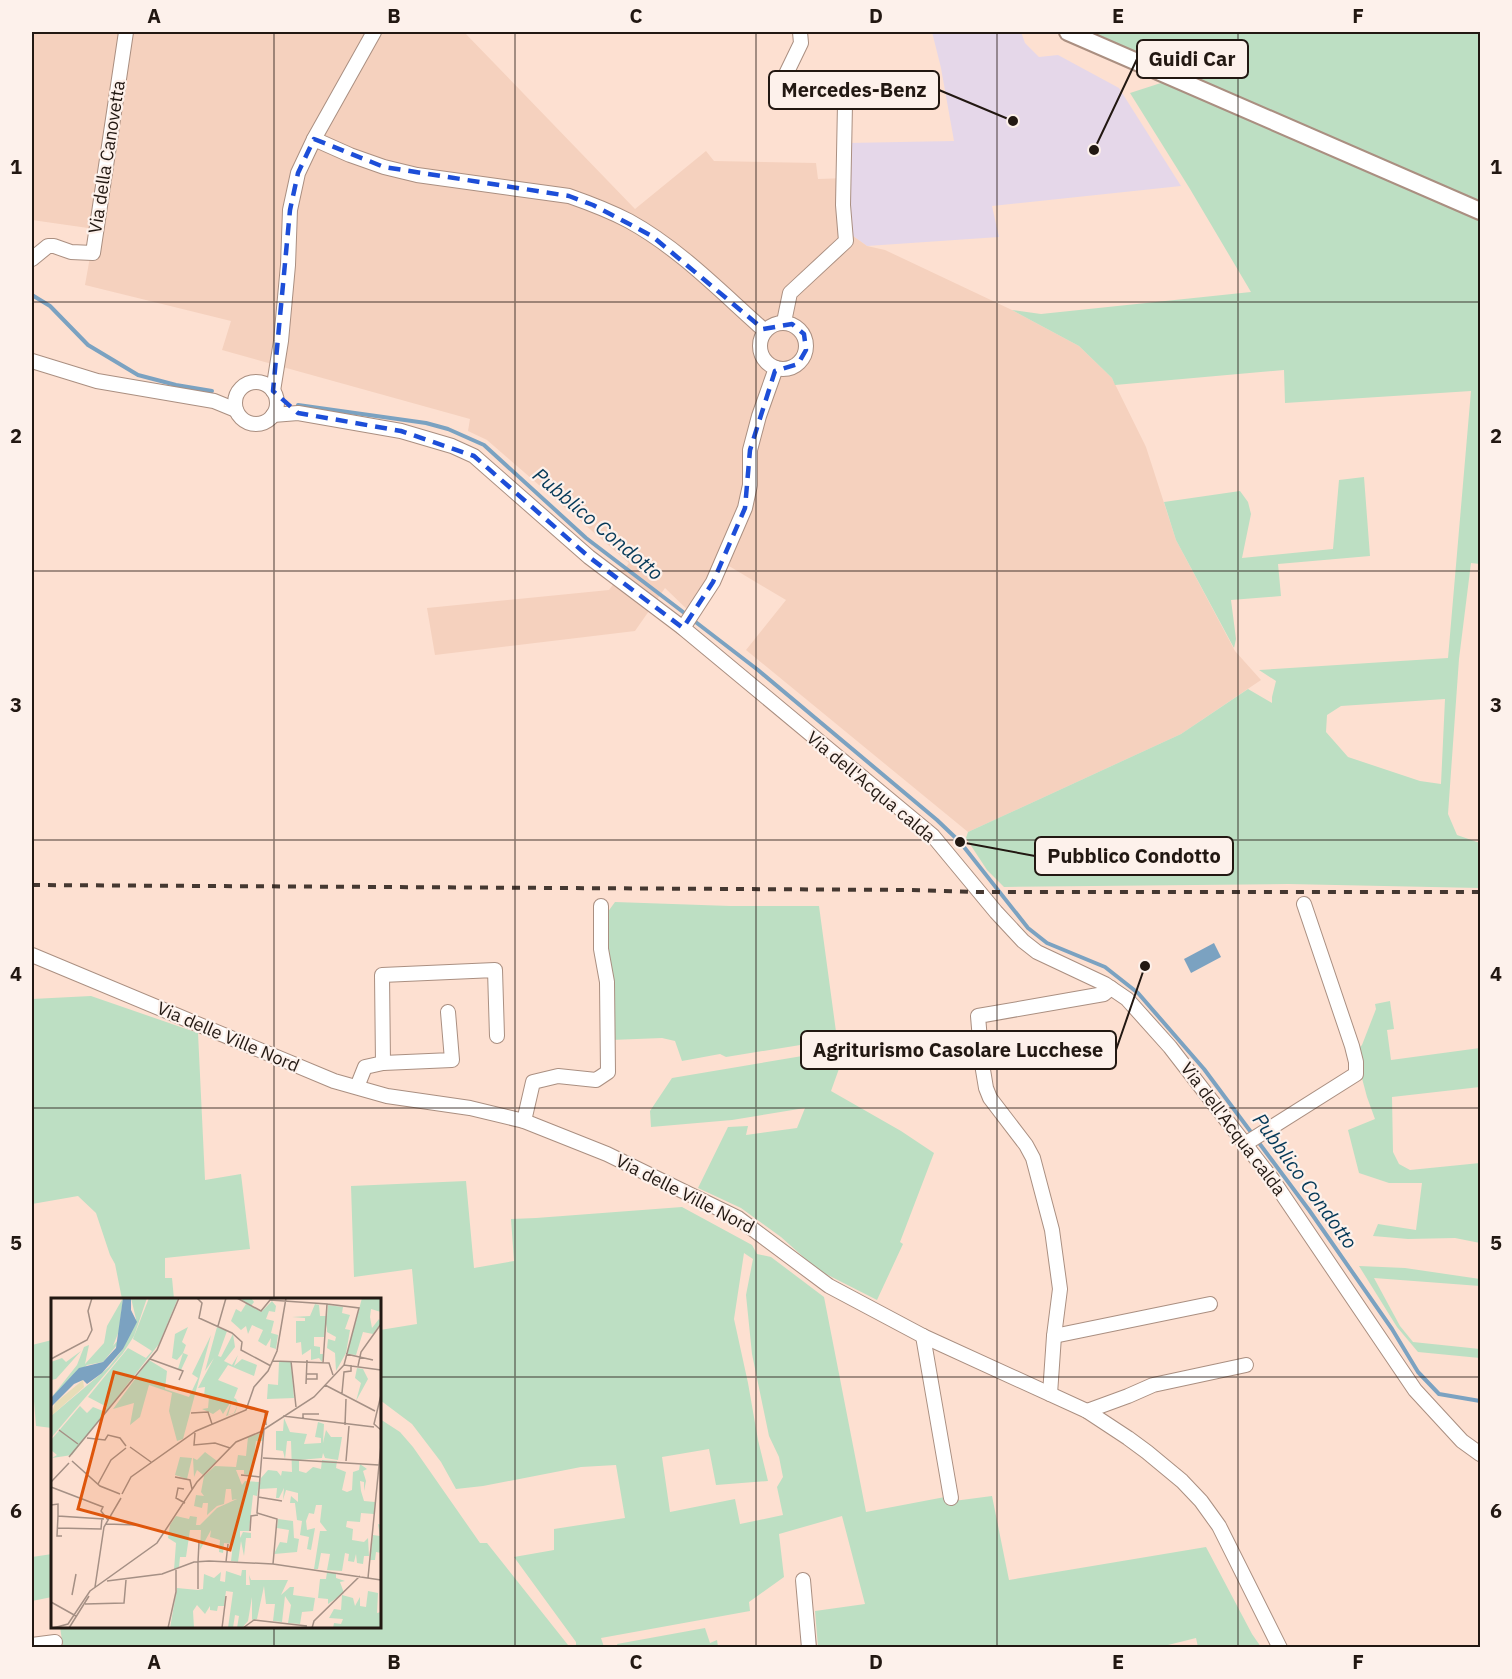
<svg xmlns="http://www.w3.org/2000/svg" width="1512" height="1679" font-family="'IBM Plex Sans',sans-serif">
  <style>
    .commercial { fill: #e5d7e9 }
    .built { fill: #f5d1be }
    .green { fill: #bddfc3; fill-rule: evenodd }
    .water { fill: #7ba2c1 }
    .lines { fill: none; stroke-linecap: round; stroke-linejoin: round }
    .stream { stroke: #7ba2c1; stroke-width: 4 }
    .minor-casing { stroke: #aa8f81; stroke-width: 16 }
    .major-casing { stroke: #aa8f81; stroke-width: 20 }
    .minor { stroke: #fff; stroke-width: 14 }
    .major { stroke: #fff; stroke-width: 16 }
    .rail { stroke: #453831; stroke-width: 4; stroke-dasharray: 8 8; stroke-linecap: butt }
    .marked { fill: none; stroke: #1d4ed8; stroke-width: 4.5; stroke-dasharray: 12 8; stroke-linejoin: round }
    .grid { fill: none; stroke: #221812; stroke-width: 1.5; stroke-opacity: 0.55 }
    .labels { text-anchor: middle; stroke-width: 4.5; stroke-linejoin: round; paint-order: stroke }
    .street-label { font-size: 18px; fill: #221812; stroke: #fdf1eb }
    .water-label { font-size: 20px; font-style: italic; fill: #053958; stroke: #fdf1eb }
    .inset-road { fill: none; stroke: #a59085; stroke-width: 1.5 }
    .view { fill: #de560c; fill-opacity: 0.15; stroke: #de560c; stroke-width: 3 }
    .inset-edge { fill: none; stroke: #221812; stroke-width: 3 }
    .leader { fill: none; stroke: #221812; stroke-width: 2 }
    .callout-dot { fill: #221812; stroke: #fdf1eb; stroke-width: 2 }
    .callout { fill: #fdf1eb; stroke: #221812; stroke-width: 2 }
    .callout-label { font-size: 20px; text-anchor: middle; font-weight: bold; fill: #221812 }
    .neatline { fill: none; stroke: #221812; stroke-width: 2 }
    .grid-label { font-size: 20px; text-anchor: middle; font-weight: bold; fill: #221812 }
  </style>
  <rect width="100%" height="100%" fill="#fde0d1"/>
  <polygon class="commercial" points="932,32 1021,32 1025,43 1039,57 1058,55 1119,88 1181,186 992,206 999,237 867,246 846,231 847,143 954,141 941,68"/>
  <polygon class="built" points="32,32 464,32 635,209 706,151 714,161 816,163 818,179 847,178 846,231 867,246 885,250 1012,310 1079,346 1112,378 1146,447 1176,540 1235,651 1261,680 1181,734 968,832 746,650 786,600 729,566 696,618 665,588 635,631 435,655 427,608 609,590 629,563 487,440 468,431 470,419 222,350 231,321 85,285 95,229 32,220"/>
  <g class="green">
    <polygon points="1089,32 1480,32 1480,203"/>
    <path d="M1164,82L1480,219V564L1471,563L1459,659L1448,814L1457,835L1480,843V888L1288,884L1004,887L987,870L966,838L968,832L1181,734L1248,689L1272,703V697L1276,681L1259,670L1448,658L1471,391L1285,403L1284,370L1115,385L1112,378L1079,346L1012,310L1041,314L1251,292L1190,189L1130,93ZM1445,699L1441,784L1420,781L1348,757L1326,732L1327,715L1341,706Z"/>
    <polygon points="1364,477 1370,556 1278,564 1281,596 1231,600 1236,639 1234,648 1176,540 1164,502 1240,491 1248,502 1251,514 1242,558 1333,549 1339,480"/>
    <polygon points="615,902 730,906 819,906 837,1039 726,1057 720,1054 682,1061 675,1041 662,1038 611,1040 607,913"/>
    <polygon points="91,996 198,1033 205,1180 241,1174 250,1249 165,1258 165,1278 172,1278 174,1299 122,1299 115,1264 110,1255 96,1213 78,1196 32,1204 32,999"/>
    <polygon points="1390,1001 1394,1029 1387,1030 1391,1060 1480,1048 1480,1087 1392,1097 1393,1152 1399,1164 1410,1170 1480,1163 1480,1243 1455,1238 1408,1239 1373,1236 1378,1224 1416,1230 1422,1183 1389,1183 1359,1173 1348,1130 1375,1119 1367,1097 1355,1052 1362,1045 1376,1009 1375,1004"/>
    <polygon points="838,1050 840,1066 831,1091 901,1131 934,1153 900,1242 903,1244 877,1300 818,1270 781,1237 741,1208 698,1188 728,1127 748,1126 746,1135 797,1128 805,1108 732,1120 651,1127 650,1111 672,1078"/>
    <path d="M466,1181L474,1268L514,1261L511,1219L536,1218L682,1207L752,1245L757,1254L771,1257L824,1297L866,1512L945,1497L946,1502L992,1496L1009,1580L1206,1547L1252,1634L1261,1647H1198L1196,1638L1156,1648L818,1647L815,1611L865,1604L842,1516L779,1534L784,1577L749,1602L750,1611L601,1638L604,1647H576V1642L514,1557L554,1550V1529L625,1518L616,1465L581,1467L483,1486L456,1489L441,1462L412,1424L380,1400V1330L417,1324L412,1269L354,1277L351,1186ZM744,1253L753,1259L746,1295L752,1354L769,1436L779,1457L783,1477L777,1487L783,1515L740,1524L735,1499L670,1512L662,1457L709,1449L716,1485L768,1481L758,1440L748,1383L734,1319Z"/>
    <polygon points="1359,1266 1405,1268 1480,1279 1480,1286 1374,1278 1400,1326 1413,1342 1480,1349 1480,1358 1418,1352 1397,1327"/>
    <polygon points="52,1340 52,1428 36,1426 33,1389 32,1389 32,1345"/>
    <polygon points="380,1419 400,1432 413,1447 480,1543 487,1543 568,1645 560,1648 63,1647 60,1627 380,1626"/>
    <polygon points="52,1554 52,1597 32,1601 32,1557"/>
    <polygon points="705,1628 710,1643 717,1640 718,1647 618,1647 617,1644"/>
  </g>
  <polygon class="water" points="1214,943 1221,957 1191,973 1184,959"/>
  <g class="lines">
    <g class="stream">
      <polyline points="32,295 50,306 88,345 138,375 176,385 212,391"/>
      <polyline points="298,405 426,423 448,429 484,445 586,538 687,615"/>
      <polyline points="693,620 758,670 937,820 960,842 1028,928 1047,943 1105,967 1138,993 1204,1069 1309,1210 1392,1329 1418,1372 1439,1394 1480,1401"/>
    </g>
    <g class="minor-casing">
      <g id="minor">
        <path d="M314,139L350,155L384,167L417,175L569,196C589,203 610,211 629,221C680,249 722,293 765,331"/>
        <polyline points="32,259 48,246 54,246 71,252 93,253 126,32"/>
        <polyline points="784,322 790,293 846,241 843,205 845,104 839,90 828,88 803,94 789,93 785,83 786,74 801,43 800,32"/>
        <circle cx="783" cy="346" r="23"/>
        <polyline points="32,361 97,381 214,401 236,410"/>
        <circle cx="256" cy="403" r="21"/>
        <polyline points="273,391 281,341 288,265 290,210 298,173 314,139 374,32"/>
        <polyline points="273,415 298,413 401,431 452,446 474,456 589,557 683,628 933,836 996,912 1023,941 1037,952 1105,984 1127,999 1170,1047 1272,1179 1415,1390 1462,1441 1480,1454"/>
        <polyline points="683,628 713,582 745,508 750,485 750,450 759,416 776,368"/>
        <polyline points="32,955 334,1081 387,1096 470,1108 524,1121 607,1154 738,1218 829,1286 923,1336 1087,1411 1128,1438 1147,1452 1182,1481 1201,1501 1219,1526 1280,1648"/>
        <polyline points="383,1063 452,1060 448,1012"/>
        <polyline points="357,1087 365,1067 383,1063 382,975 495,970 497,1036"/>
        <polyline points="524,1121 533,1082 558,1076 596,1080 608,1072 607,982 601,949 601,906"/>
        <polyline points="1245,1144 1356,1074 1356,1062 1352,1046 1304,904"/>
        <polyline points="923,1336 951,1498"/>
        <polyline points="1054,1336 1210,1304"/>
        <polyline points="1050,1394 1054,1336 1060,1289 1052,1230 1033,1158 1026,1145 990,1098 986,1088 982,1064 978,1016 1104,994 1111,988"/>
        <polyline points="1087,1411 1128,1396 1153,1385 1246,1365"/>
        <polyline points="803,1580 809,1648"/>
        <polyline points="32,1645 55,1642"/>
      </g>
    </g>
    <g class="major-casing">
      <polyline id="major" points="1068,32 1480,211"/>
    </g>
    <use href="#minor" class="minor"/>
    <use href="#major" class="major"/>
    <polyline class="rail" points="32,885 911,890 980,892 1480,892"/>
  </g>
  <path class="marked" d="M314,139L384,167L569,196L593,205L652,236L763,329L792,324L804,334L806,350L798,364L775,371L750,450L745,508L713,582L683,628L589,557L474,456L401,431L298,413L273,391L290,210L298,173Z"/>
  <path class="grid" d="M274,32V1300M515,32V1648M756,32V1648M997,32V1648M1238,32V1648M32,302H1480M32,571H1480M32,840H1480M32,1108H1480M32,1377H52M380,1377H1480M274,1626V1648"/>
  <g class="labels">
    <g class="street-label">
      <text transform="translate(107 157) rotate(-81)" y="6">Via della Canovetta</text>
      <text transform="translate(871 787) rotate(40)" y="6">Via dell'Acqua calda</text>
      <text transform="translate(228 1037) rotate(23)" y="6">Via delle Ville Nord</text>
      <text transform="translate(1233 1129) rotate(53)" y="6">Via dell'Acqua calda</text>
      <text transform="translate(685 1194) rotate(27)" y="6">Via delle Ville Nord</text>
    </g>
    <g class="water-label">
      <text transform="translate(598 524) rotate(40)" y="7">Pubblico Condotto</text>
      <text transform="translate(1305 1181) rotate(54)" y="7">Pubblico Condotto</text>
    </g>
  </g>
  <g transform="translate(51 1298)">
    <rect width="330" height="330" fill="#fde0d1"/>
    <path d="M72,0L68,33L62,48L67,42L66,47L52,64L36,67L0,100L26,67L33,49L38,47L34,66L53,45L56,28ZM80,0H96L83,38L72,55L0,140V115V118L58,69L72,51L85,21ZM98,0H127L108,46L21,157L1,160L6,157L0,152V142L29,108L36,115L42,109L52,113L56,109L37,99L77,50L95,60L101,53L82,41ZM190,0H200L203,4L200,8L210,14L221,3L225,8L224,14L218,13L215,21L223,23L220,35L227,37L225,51L219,49L220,40L215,48L207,43L212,32L201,27L197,36L195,28L190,32L180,23L185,11L190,14L195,6ZM311,0H330V14L320,11L319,19L321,30L328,21L330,25L322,36L312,34L305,57L296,56ZM264,6L268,7L269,18H276L277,7L292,9L291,15L299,17L294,31L299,32L295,55L285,73L284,55L276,50L277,41L284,43L285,39L276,34V26L273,39H263V48L269,49V56H273L271,64L268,60L260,62V51L251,57L250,44L245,45V23H254V20L241,19L259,18ZM137,29L131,44L135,47L132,55L137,57L130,72L127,71L132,55L126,62L121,60L124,36ZM166,29L176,33L167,58L170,59L182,36L184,49L173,63L181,67L187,57L183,68L191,61L206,67L203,78L177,67L167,82L187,90L183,100L185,101L187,105L181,103L177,117L183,115L187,106L184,115L175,118L181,102L172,116L169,111L162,116L151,111L157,110L158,99L153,98L154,89L147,90L163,60L154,73ZM160,37L132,141L126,143L118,113L121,95L98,87L89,119L79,127L83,105L62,111L98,62L116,73L114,91L138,99L147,80L141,76ZM30,53L5,81L0,82V64L11,60L15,64ZM228,64H240L243,100L216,101L217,86L227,87ZM306,70L312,71L317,81L305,103L310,85L304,80ZM233,120L239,134L256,136L253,146L270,145V140L264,139L267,124L273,126L272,145L275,132L280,139H291L287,162L274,160L272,155L271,160L248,162V173L255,175L262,169L270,171L271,162L286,163L285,170L295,174L291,192L296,194L301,192L302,174L308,172L309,166L316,171L312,173L315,183L313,193V184L309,183L310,193L313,203L324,204L323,216L310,215L309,224L296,223L295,229L302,231L301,242L313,244L317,240L318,258H313L312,266L306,265L305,256L303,264L297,263L298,256L294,255L291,273L276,272L279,256L270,255L267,271H263L269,233H276L269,224L271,207H265L263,216L258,215L255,223L256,232L264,230L260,252L256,251L258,239L249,237L251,223L246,222L244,205H239L240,198L247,204V195L235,192L232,202L233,190L228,200H225L226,190L208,191L210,180L217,172L226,173L230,178L231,173L241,174L240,143H236L234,161L232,153L225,152V133H232ZM213,134L212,143H205L201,178L193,176V172H185L191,187L194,183L208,184L206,198L202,197L198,233H189V240L192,234L200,235V240H195L193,258L190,243L187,264L180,263L182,246L173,245L172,255L168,254L169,242L159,239L160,232L149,252L150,232H139L135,259H129L128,269L123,272L125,245L117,240L119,227L125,218L138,221L139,218L146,219L145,227H149L166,210L186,201L181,202L180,191H175L173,206L166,208L156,217L157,205H152L151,210L143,208L145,197L153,198L150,194L153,178L164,168L185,169L187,157L195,158L197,139ZM154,154L166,163L152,177L146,172L143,179L142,160L146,162ZM129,159L141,160L136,181L124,177ZM227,221L242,223L243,240L248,241L246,254L223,256L229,244L236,245L238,232L226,230ZM327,226L330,227V255L325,254L324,262H319L322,237L329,238ZM191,272H195V287H199L198,277L200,282H237L230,297L239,289H243L242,297L264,300L262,313L251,314L249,326L237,325L240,307L234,298L231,324L222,323L224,306H215L213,288L206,321L201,322V299L197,323L191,330H186L188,318L184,317L182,330H177L182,294L175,293L173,308H167L166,313L159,312V308L154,316L146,307L142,313L143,330H119L126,290L147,292L152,291L153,276L163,280L170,274L169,283L174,284L175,273L190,278ZM276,274L285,275V280L294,283L289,284L293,295L277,306V301L267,300L269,281H275ZM317,293L327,295L326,315L330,314V330H282L283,325L290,326L292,321L278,320L283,311L290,312L291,297L302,300L304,308L309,299V308L315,309Z" fill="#bddfc3"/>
    <path d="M32,82L33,89L0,118L4,105Z" fill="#e7ddb8"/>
    <path d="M72,0H80V12L86,24L72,51L51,75L36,86L32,82L23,86L0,109V100L28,70L52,64L65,50Z" fill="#7ba2c1"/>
    <path class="inset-road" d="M146,0L151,5L148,20L181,35L191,44L190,52L220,68M186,0L210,13L219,2L276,6L272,65M276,6L308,10L293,67M167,28L175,0M295,56L322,62M0,61L36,42L41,32L37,13L41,0M99,61L132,73L128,82M222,63L278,65L282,77M240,63L245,109M307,68L310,54L330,26M255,81H266V76H256M255,86L256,62M274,87L324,113M291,95L293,74L300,73V67M196,110L214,113L215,127M140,115L157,114L161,126M232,118L323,129M252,122V116H268M294,127L295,101M213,131L206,215L226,221L222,266M8,132L27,146M144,135L143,147L164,145L179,150M36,140L54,142L57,137L69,140L75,148M79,149L100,164M18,159L106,52L128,0M212,160L328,167M21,163L49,188L69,196M295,163L298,128M190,177L209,179M124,179L139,182L141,191M0,184L18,165M47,186L60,162L75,150M0,189L52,209L50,213L57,222M133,191L127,190L125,200L134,205M71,196L80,179L145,133L195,112L203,89L217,73L226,53L235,0M207,199L231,203M0,207L7,206V218L53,221M7,218L6,238H11M55,226L87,227M6,230L50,231L51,220M199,233L200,218L207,217M147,264V291M147,264L148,244M175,264L177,246M317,280L330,147V132L323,126L330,97M56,283L111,276L143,264L158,263L222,266L330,282M44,289L53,229L70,200M21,297L25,276M0,304L25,318M34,306L73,305L75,282M2,330L17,326L39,293L106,245L146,184L185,144L209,134L263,99L293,67L330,72M18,330L38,298M117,330L125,294V272M171,330L175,298M192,330L203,322L256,328M261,330L263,323L309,278"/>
    <path class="view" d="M63,74L216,114L179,252L27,211Z"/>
    <rect width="330" height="330" class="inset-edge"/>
  </g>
  <path class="leader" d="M1094 150L1137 59M1013 121L939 90M960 842L1035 856M1145 966L1116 1050"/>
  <g class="callout-dot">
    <circle cx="1094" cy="150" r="6"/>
    <circle cx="1013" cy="121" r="6"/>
    <circle cx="960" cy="842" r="6"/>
    <circle cx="1145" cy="966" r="6"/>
  </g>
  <g class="callout">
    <rect x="1137" y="40" width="111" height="38" rx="6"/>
    <rect x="769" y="71" width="170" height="38" rx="6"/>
    <rect x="1035" y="837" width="198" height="38" rx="6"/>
    <rect x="801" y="1031" width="315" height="38" rx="6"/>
  </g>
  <g class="callout-label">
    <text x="1192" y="66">Guidi Car</text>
    <text x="854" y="97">Mercedes-Benz</text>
    <text x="1134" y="863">Pubblico Condotto</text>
    <text x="958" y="1057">Agriturismo Casolare Lucchese</text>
  </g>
  <rect width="1512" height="1679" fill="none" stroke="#fdf1eb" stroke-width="66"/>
  <rect x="33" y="33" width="1446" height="1613" class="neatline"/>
  <g class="grid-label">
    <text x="154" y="23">A</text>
    <text x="394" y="23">B</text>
    <text x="636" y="23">C</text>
    <text x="876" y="23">D</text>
    <text x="1118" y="23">E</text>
    <text x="1358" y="23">F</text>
    <text x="16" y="174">1</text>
    <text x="1496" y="174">1</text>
    <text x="16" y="443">2</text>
    <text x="1496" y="443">2</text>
    <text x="16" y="712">3</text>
    <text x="1496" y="712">3</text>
    <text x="16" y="981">4</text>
    <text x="1496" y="981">4</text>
    <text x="16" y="1250">5</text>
    <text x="1496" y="1250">5</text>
    <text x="16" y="1518">6</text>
    <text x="1496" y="1518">6</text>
    <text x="154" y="1669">A</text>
    <text x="394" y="1669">B</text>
    <text x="636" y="1669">C</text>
    <text x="876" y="1669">D</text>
    <text x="1118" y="1669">E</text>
    <text x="1358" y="1669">F</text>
  </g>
</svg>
